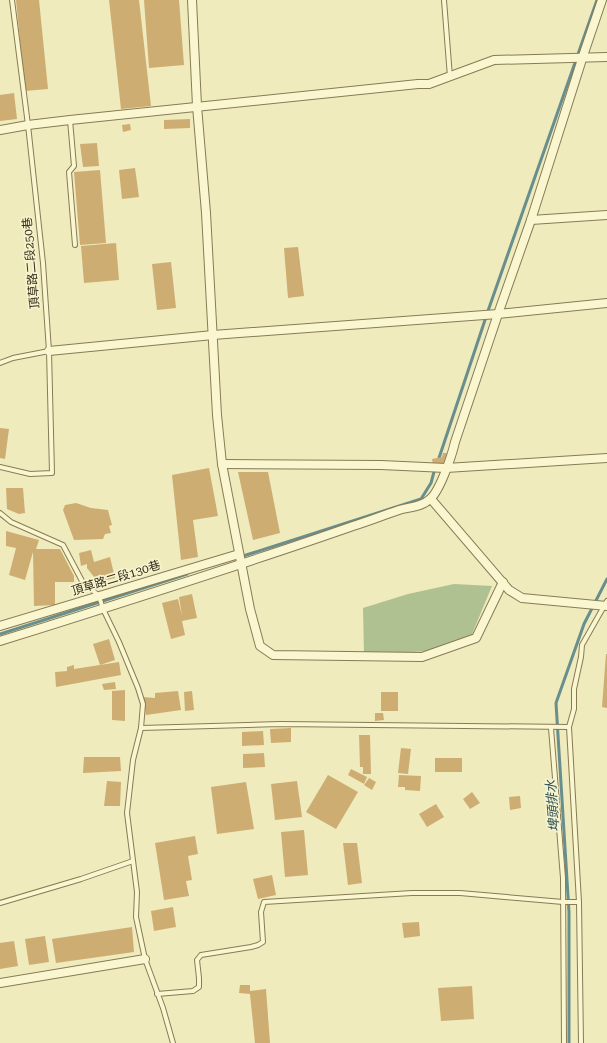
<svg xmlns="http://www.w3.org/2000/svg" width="607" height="1043" font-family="'Roboto Serif','Noto Sans TC',serif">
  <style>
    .cemetery { fill: #b0c191 }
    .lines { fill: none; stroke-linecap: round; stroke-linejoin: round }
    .stream { stroke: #688e8d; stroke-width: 3 }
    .building { fill: #cead72 }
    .service-casing { stroke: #877b56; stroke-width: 6 }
    .minor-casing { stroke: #877b56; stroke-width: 10 }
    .service { stroke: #faf7d0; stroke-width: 4 }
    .minor { stroke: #faf7d0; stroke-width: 8 }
    .labels { text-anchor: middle; stroke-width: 3.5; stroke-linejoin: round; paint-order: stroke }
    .street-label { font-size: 12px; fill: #362e1b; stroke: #f6f3cd }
    .water-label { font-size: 13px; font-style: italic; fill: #2a4f56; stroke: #f6f3cd }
  </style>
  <rect width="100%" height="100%" fill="#efebbd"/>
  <polygon class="cemetery" points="454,584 492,586 470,639 433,651 364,654 363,608 408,594"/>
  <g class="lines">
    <g class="stream">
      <polyline points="438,461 489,308 597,0"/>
      <polyline points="240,557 421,499 431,483 435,468"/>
      <polyline points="0,634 187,574"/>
      <polyline points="569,1043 569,912 556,703 584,624 607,579"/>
    </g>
  </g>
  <g class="building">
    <polygon points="16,0 39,0 48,89 25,91"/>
    <polygon points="109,0 139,0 151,106 121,109"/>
    <polygon points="144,0 179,0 184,65 149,68"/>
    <polygon points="14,93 17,119 0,121 0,95"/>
    <polygon points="190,119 190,128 164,129 164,120"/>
    <polygon points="130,124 131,130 123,132 122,125"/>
    <polygon points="97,143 99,166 83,167 80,144"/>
    <polygon points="135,168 139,197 122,199 119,170"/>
    <polygon points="100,170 106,243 80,245 74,172"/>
    <polygon points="116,243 119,280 84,283 81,246"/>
    <polygon points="298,247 304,296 288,298 284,248"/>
    <polygon points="171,262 176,308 157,310 152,264"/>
    <polygon points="0,428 9,429 5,459 0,458"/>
    <polygon points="443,453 447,453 447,462 433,465 432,459 442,457"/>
    <polygon points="209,468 218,516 193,520 198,557 181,560 172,475"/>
    <polygon points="238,472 268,472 280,533 253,540"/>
    <polygon points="6,488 23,488 25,513 19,514 7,509"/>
    <polygon points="76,503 91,508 108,510 112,525 109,526 111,533 105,534 103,539 74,540 63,510 65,505"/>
    <polygon points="6,531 39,540 36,549 60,549 74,576 74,582 55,582 55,605 34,606 33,552 25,580 9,575 16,548 6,546"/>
    <polygon points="91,550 94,562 110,557 115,578 98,582 87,568 87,564 81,566 79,553"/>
    <polygon points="192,594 197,618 182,621 185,635 171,639 162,603 178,599 182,616 179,597"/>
    <polygon points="109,639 115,660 100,665 93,644"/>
    <polygon points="606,654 607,654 607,708 602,707"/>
    <polygon points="119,662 121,675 56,687 55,672 67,671 67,667 74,665 74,669"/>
    <polygon points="115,682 116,689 104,690 102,684"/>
    <polygon points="125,690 125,721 112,720 112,691"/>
    <polygon points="178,691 181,710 146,715 143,697 155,698 155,693"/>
    <polygon points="192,691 194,710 185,711 184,692"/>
    <rect x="381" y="692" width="17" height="19"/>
    <polygon points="375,713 383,713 384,720 375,721"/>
    <polygon points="291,728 291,742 271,743 270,729"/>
    <polygon points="263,731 264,745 242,746 242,732"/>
    <polygon points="359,735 370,735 371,774 363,774 363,767 360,767"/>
    <polygon points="401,748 411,749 408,774 398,773"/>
    <polygon points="264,753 265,767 243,768 243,754"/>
    <polygon points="84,757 120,757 121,771 83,773"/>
    <rect x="435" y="758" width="27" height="14"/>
    <polygon points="351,769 367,777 364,784 348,775"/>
    <polygon points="328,775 358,792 336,829 306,812"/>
    <polygon points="399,775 421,776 420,791 405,790 405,787 398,787"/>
    <polygon points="369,778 376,782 372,790 364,785"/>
    <polygon points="107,781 121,782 120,806 104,806"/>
    <polygon points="297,781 302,817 275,820 271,784"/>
    <polygon points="246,782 254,829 217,834 211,787"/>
    <polygon points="472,792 480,803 470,809 463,799"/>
    <polygon points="520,796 521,808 510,810 509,797"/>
    <polygon points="436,804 444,817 427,827 419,814"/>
    <polygon points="304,830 308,875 285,877 281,832"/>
    <polygon points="195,836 198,854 188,856 192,880 186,881 189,896 164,900 155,843"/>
    <polygon points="343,843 357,843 362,883 348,885"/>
    <polygon points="272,875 276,895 258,899 253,879"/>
    <polygon points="173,907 176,927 154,931 151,911"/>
    <polygon points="419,922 420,936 404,938 402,923"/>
    <polygon points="132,927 134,952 56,963 52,939"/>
    <polygon points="45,936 49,962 29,965 25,939"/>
    <polygon points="14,941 18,966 0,969 0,943"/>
    <polygon points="240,985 250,985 250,991 266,989 270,1043 255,1043 250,994 239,993"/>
    <polygon points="472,986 474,1019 441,1021 438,988"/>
  </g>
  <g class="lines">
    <g class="service-casing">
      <g id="service">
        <polyline points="444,0 450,77"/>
        <polyline points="70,120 74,166 69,172 75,245"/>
        <polyline points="0,363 13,358 49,351"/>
        <polyline points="0,467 30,474 52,473 49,351 43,263 28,125 12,0"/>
        <polyline points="0,513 11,522 63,545 82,581 99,596 103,609 119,642 138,688 143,704 141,728 133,760 127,813 137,892 136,917 145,959 163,1008 173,1043"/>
        <polyline points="141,728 280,724 569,727"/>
        <polyline points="551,728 563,878 564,1043"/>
        <polyline points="0,903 81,879 133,861"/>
        <polyline points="157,994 193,991 199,987 199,978 197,960 201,955 251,947 258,945 263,942 261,912 264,902 412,893 460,893 563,902 579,902"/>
        <polyline points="581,1043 579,902 569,727 574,709 574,689 581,657 582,645 607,601"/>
      </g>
    </g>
    <g class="minor-casing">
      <g id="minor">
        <polyline points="192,0 197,106 206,213 217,415 222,464 250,609 260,646 273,655 422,657 476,638 503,582"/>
        <polyline points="0,130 28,125 70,120 418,84 429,84 494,60 607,57"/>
        <polyline points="531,220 607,215"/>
        <polyline points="49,351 213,335 498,314 607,303"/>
        <polyline points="222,464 381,465 446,468 607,458"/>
        <polyline points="431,499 509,590 522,598 607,606"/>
        <polyline points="0,626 239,554"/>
        <path d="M0,641C118,604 236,567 353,526C369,521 384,515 399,510C409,507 422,507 430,499C440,491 452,455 455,442L498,314L531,220L583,56L602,0"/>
        <polyline points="0,983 145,959"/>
      </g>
    </g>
    <use href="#service" class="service"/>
    <use href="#minor" class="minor"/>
  </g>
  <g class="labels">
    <g class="street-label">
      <text transform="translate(31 263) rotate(-95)" y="4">頂草路二段250巷</text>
      <text transform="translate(116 578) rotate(-17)" y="4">頂草路二段130巷</text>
    </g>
    <g class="water-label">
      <text transform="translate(552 806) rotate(-94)" y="5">埤頭排水</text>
    </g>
  </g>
</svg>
